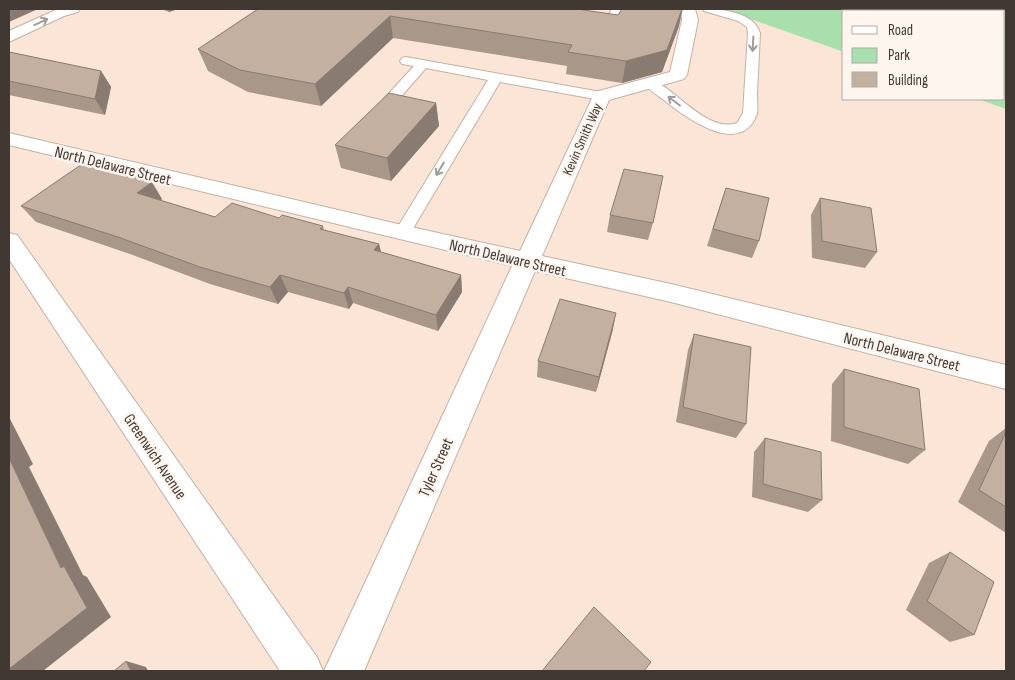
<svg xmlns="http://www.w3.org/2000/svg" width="1015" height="680" font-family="'Sofia Sans Condensed',sans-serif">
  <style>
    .green { fill: #a8dfad }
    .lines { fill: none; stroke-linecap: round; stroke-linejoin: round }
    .service-casing { stroke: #c5b0a3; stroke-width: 2 }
    .minor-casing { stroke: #c5b0a3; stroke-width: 2 }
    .service { fill: #fff; fill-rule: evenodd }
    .minor { fill: #fff; fill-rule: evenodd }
    .wall { fill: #a9978a }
    .shaded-wall { fill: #897b71 }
    .building { fill: #c4b0a1; stroke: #897b71 }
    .oneway { stroke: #a09c99 }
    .labels { text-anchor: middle; stroke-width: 5; stroke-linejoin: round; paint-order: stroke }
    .far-street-label { font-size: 14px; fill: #413833; stroke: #fef5ef }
    .street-label { font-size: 16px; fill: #413833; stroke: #fef5ef }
  </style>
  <rect width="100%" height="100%" fill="#fbe5d7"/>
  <polygon class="green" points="722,9 1006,9 1006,109 978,99 1004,99 1004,11 844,11 844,52"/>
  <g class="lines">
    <g class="service-casing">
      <g id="service">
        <polygon points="612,9 622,9 616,19 588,21 583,18 588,15 609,14"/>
        <path d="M703,9C722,9 754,12 760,33C759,53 758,74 757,94C757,100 758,108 757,114C741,158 686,118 664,100C657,95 649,90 644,83L645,80C666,75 704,135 737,123L743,113L748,33L747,27L738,21L704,11Z"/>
        <polygon points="406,57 601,92 608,96 601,100 500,82 408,237 402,239 396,237 394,233 488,80 426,68 391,108 381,108 379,105 381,102 414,66 402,64 400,61 402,58"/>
      </g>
    </g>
    <g class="minor-casing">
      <g id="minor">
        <polygon points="58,9 80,9 78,12 64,16 9,42 9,31"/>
        <polygon points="681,9 695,9 698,20 687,75 684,79 609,100 542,256 671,284 1006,365 1006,389 671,302 535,271 364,671 324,671 512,266 9,145 9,133 402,225 520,251 595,92 670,72 682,20"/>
        <polygon points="9,233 17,235 317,657 323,671 280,671 9,259"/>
      </g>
    </g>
    <use href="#service" class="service"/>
    <use href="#minor" class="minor"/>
  </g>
  <g class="wall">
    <polygon points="161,9 178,9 169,12"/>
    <polygon points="258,9 618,15 622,9 683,9 679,26 662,72 622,83 566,74 567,66 393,38 321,106 248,92 208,71 198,49"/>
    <polygon points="9,52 101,71 111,87 105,115 9,95"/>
    <polygon points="436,103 439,126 391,181 341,168 335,145"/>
    <polygon points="726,188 759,241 752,258 707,246 720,205"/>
    <polygon points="820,198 877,252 865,268 812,258 811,215"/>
    <polygon points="162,199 160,201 215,217 279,218 323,226 324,230 379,244 381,252 461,275 462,292 438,331 353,303 349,309 288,292 278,304 210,284 130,254 36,222 21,206"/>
    <polygon points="610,215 653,223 648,240 607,232"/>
    <polygon points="613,329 596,392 537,377 538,361"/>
    <polygon points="694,334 746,424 736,438 676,422 688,350"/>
    <polygon points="844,369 925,450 908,464 831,441 832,384"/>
    <polygon points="1006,428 1006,533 958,502 989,441"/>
    <polygon points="765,438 822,500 808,512 752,497 754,452"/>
    <polygon points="950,552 974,635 950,642 906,610 929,563"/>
  </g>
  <g class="shaded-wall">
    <polygon points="9,9 38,9 9,22"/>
    <polygon points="167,9 178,9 169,12"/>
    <polygon points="682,9 679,26 662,72 622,83 626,61"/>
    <polygon points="390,16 393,38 321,106 315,84"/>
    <polygon points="101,71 111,87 105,115 95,99"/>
    <polygon points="436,103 439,126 391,181 387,158"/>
    <polygon points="152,182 162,199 148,210 137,193"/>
    <polygon points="379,244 383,261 374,250"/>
    <polygon points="280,275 288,292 278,304 270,287"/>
    <polygon points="461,275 462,292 438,331 436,315"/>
    <polygon points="348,287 353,303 349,309 344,293"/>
    <polygon points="616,313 613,329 596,392 599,377"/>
    <polygon points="9,417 33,464 29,467 83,575 87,577 111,617 43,671 9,671 9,669 61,568 9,458"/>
    <polygon points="126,661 146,667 148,671 131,671"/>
  </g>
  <g class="building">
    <polygon points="258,9 577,9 618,15 622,9 682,9 667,50 626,61 568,52 572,45 390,16 315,84 240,70 198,49"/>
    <polygon points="9,52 101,71 95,99 9,81"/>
    <polygon points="389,93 436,103 387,158 335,145"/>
    <polygon points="85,162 152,182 137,193 215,217 232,203 279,218 282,215 323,226 320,229 379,244 374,250 461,275 436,315 348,287 344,293 280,275 270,287 200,267 118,237 21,206"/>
    <polygon points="624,169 663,176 653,223 610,215"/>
    <polygon points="726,188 769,198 759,241 713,229"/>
    <polygon points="820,198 871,208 877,252 822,241"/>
    <polygon points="560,299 616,313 599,377 538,361"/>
    <polygon points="694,334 751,347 746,424 683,407"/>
    <polygon points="844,369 919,389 925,450 844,427"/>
    <polygon points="1006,432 1006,507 979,490"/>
    <polygon points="765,438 821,452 822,500 763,484"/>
    <polygon points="9,458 61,568 64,566 87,608 9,669"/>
    <polygon points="950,552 994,582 974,635 927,601"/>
    <polygon points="594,607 651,662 644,671 542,671"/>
    <polygon points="126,661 131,671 114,671"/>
  </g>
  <defs><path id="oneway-shaft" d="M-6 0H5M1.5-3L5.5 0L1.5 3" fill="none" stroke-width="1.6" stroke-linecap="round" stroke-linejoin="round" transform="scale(1.25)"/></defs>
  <g class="oneway">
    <use href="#oneway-shaft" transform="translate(41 22) rotate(-25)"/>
    <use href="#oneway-shaft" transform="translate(753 44) rotate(93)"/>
    <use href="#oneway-shaft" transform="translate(674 101) rotate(-143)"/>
    <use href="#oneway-shaft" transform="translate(440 169) rotate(121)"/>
  </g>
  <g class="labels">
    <g class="far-street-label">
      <text transform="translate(582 139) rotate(-66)" y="5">Kevin Smith Way</text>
    </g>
    <g class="street-label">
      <text transform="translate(113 165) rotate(14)" y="6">North Delaware Street</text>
      <text transform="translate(508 257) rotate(13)" y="6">North Delaware Street</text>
      <text transform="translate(902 351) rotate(14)" y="6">North Delaware Street</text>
      <text transform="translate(156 456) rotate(56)" y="6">Greenwich Avenue</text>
      <text transform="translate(435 467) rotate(-66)" y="6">Tyler Street</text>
    </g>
  </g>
  <rect width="1015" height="680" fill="none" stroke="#413833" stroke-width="20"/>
  <rect x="842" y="10" width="162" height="90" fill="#fef5ef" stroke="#b2a9a4"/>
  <rect x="852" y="26" width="25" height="8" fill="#ffffff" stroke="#b2a9a4"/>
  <text x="888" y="35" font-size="15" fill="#413833">Road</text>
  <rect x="852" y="48" width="25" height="15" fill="#a8dfad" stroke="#b2a9a4"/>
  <text x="888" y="60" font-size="15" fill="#413833">Park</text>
  <rect x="852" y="72" width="25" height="15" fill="#c4b0a1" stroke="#b2a9a4"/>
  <text x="888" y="85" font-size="15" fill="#413833">Building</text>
</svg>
